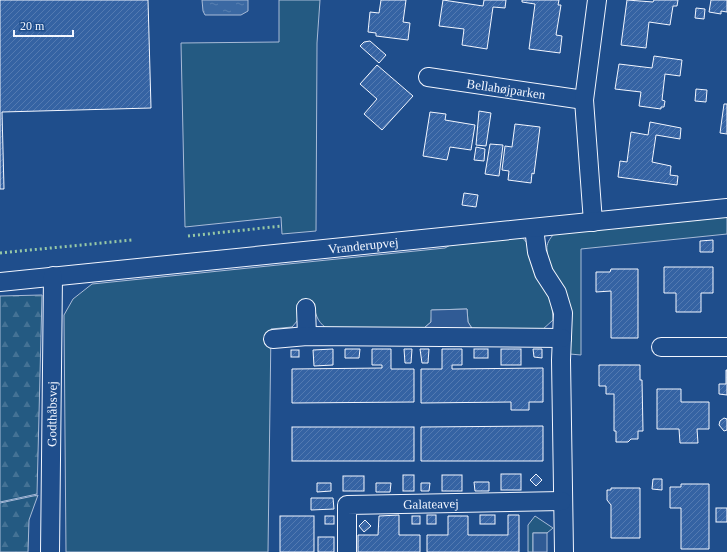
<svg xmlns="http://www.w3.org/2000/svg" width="727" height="552" font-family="'Times New Roman',serif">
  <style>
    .grass { fill: #245a82; stroke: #a8bbd7 }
    .forest { fill: url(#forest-firs); stroke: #a8bbd7 }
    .parking { fill: #305b95; stroke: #a8bbd7 }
    .water { fill: url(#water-ripples); stroke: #a8bbd7 }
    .building { fill: url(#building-hatch); stroke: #f2f6ff }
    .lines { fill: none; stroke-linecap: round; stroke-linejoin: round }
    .minor-casing { stroke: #f2f6ff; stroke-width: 20 }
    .minor { stroke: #1f4e8c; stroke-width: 18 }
    .hedge { stroke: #97c8a6; stroke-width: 3; stroke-dasharray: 2 3; stroke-linecap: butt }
    .labels { text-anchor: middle; stroke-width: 3; stroke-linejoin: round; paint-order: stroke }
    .street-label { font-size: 13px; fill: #f2f6ff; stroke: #1f4e8c }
  </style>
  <defs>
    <pattern id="forest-firs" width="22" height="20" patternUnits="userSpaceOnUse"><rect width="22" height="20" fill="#245a82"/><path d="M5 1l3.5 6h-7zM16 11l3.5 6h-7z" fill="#447295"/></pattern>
    <pattern id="water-ripples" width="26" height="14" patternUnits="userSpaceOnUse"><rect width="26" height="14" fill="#3b69a3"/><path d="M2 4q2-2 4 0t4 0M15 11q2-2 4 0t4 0" fill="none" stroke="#587fb1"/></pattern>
    <pattern id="building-hatch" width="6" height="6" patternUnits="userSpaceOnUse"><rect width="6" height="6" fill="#3563a3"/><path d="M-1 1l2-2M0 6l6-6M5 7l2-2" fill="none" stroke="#537ab1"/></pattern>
  </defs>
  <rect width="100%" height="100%" fill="#1f4e8c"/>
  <g class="grass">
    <polygon points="279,0 320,0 317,43 316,231 282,234 281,217 185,227 181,43 279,42"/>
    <path d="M727,217V234L581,249V355L570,354C569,336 570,311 566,295C561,280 547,267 547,250C546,244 550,238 554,234Z"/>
    <path d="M521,236L528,244L552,305L553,320L542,330H473L468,322L467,309L432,310L431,322L424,328H326C317,321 315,314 314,303L301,304L298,320L292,327L271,329L268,552H66L64,315L73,299L92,284L445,248L452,244Z"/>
    <polygon points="535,516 553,528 547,533 533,533 533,552 528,552 528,525"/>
  </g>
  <g class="forest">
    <polygon points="42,295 37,494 0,502 0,296"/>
    <polygon points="38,495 29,520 28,552 0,552 0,503"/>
  </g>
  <g class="parking">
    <polygon points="467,309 468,322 473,330 424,328 431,322 431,310"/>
    <rect x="533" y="533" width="14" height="19"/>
  </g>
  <polygon class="water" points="202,0 248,0 248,11 241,15 205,15 203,11"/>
  <g class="building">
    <polygon points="0,0 148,0 151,108 2,112 4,189 0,189"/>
    <polygon points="381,0 406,0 403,22 410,23 408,40 376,36 376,33 368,32 370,12 379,13"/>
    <polygon points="443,0 483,6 484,0 506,0 505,8 493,7 487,49 462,45 464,29 439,26"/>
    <polygon points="522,0 559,0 558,5 561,5 556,35 562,36 560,53 529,49 535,4 522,2"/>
    <polygon points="627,0 653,2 654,0 678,0 677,6 673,6 670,25 649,22 646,48 621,45"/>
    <polygon points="711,0 727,0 727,12 721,11 721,14 709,12"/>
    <polygon points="696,8 705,9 704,19 695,18"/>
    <polygon points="370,41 386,55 379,63 360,46 364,42"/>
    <polygon points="654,56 682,60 680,76 665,74 662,100 665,101 664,107 661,107 661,109 639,106 641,92 615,89 619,64 652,68"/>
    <polygon points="377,65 413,96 382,130 364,114 377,99 360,84"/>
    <polygon points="696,89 707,90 706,102 695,101"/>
    <polygon points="724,104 727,104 727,134 720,133"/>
    <polygon points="479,111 491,113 486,146 476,145"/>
    <polygon points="430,112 446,114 445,120 475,125 471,150 450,147 447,160 423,156"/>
    <polygon points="650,122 681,128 680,139 656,135 652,162 671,166 670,175 678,176 677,185 618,177 620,161 627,162 631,132 648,135"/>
    <polygon points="515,124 540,127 534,174 532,173 531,183 508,180 509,171 502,170 505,146 512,147"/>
    <polygon points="490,144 503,145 499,176 485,174"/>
    <polygon points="476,147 485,149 484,161 474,160"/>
    <polygon points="464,193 478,195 476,207 462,205"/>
    <polygon points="713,240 713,252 700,252 700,241"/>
    <polygon points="664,267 713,267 713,293 701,293 701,312 676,312 676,293 664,293"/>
    <polygon points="611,269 638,269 638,338 611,338 611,291 596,292 596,272 610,272"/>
    <polygon points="333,349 333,365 314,366 313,350"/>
    <polygon points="345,349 360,349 359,358 345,358"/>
    <polygon points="372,349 391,349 391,369 414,369 414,402 292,403 292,369 382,368 382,365 372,365"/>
    <polygon points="404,349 412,349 411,363 405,363"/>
    <polygon points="420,349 429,349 428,363 422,363"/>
    <polygon points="442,349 462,349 462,365 452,365 452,369 543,368 543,402 529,402 529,410 511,410 511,402 421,403 421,369 442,369"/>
    <rect x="474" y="349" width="14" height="9"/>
    <rect x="501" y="349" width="20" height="16"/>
    <polygon points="533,349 542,349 542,358 534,357"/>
    <rect x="291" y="350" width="8" height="7"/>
    <polygon points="599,365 640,365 640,380 642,380 643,431 638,431 638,439 631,439 628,442 616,442 616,431 614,431 614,394 606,394 606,386 599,386"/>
    <polygon points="726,370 727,370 727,395 719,394 719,384 726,384"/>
    <polygon points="657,389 681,389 681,402 709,402 709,429 697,429 698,443 680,443 679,429 657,429"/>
    <polygon points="724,418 727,419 727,430 724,431 719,425 720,421"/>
    <polygon points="543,426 543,461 421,461 421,427"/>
    <rect x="292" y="427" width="122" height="34"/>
    <rect x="501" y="474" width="20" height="16"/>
    <polygon points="536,474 542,480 536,486 530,480"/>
    <rect x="403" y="475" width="11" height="16"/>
    <rect x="442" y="475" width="20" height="16"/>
    <rect x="343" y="476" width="21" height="15"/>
    <polygon points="653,479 662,479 662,490 652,489"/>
    <polygon points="474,482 489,482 489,491 475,491"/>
    <polygon points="317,483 331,483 331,491 317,492"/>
    <polygon points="376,483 391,483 390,492 376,492"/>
    <polygon points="421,483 430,483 429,491 421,491"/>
    <polygon points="681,484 709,484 709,549 681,549 681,508 670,508 670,487 681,487"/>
    <polygon points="611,488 640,488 640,538 611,538 611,505 607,500 607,490 611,490"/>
    <polygon points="311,498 333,498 334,509 311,510"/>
    <rect x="716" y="508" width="11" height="14"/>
    <polygon points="399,515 399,535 420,535 420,552 358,552 358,535 378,535 379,516"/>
    <rect x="427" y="515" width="9" height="9"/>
    <rect x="480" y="515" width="15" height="9"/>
    <polygon points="508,515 519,515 519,552 427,552 427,535 448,535 448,516 468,516 468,535 508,535"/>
    <rect x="280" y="516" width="34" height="36"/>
    <rect x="325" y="516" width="9" height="8"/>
    <rect x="412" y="516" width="8" height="8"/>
    <polygon points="365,520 371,526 364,532 359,526"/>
    <rect x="318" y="537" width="16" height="15"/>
  </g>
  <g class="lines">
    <g class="minor-casing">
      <g id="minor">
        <path id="s1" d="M428,77L584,100"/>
        <polyline points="593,222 584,100 597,0"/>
        <polyline points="534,228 537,252 544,273 557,293 563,313 561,360 564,552"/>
        <path id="s2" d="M0,282L727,208"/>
        <polyline points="306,308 307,336"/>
        <polyline points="273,339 307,336 562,338"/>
        <polyline points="661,347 727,347"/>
        <path id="s3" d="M50,552L53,276"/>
        <path id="s4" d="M347,552V505L562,501"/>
      </g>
    </g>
    <use href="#minor" class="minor"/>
    <g class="hedge">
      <polyline points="188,236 282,226"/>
      <polyline points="0,253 132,240"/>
    </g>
  </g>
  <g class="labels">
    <g class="street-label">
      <text dy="5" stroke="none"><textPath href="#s1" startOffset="79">Bellahøjparken</textPath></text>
      <text dy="5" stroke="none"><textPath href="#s2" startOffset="365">Vranderupvej</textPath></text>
      <text dy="5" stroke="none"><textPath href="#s3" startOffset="138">Godthåbsvej</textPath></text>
      <text dy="5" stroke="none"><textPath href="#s4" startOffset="131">Galateavej</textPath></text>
    </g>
  </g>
  <path d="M14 30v6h59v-6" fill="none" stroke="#f2f6ff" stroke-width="2"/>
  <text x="20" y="30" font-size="12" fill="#f2f6ff" stroke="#1f4e8c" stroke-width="3" paint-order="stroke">20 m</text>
</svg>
